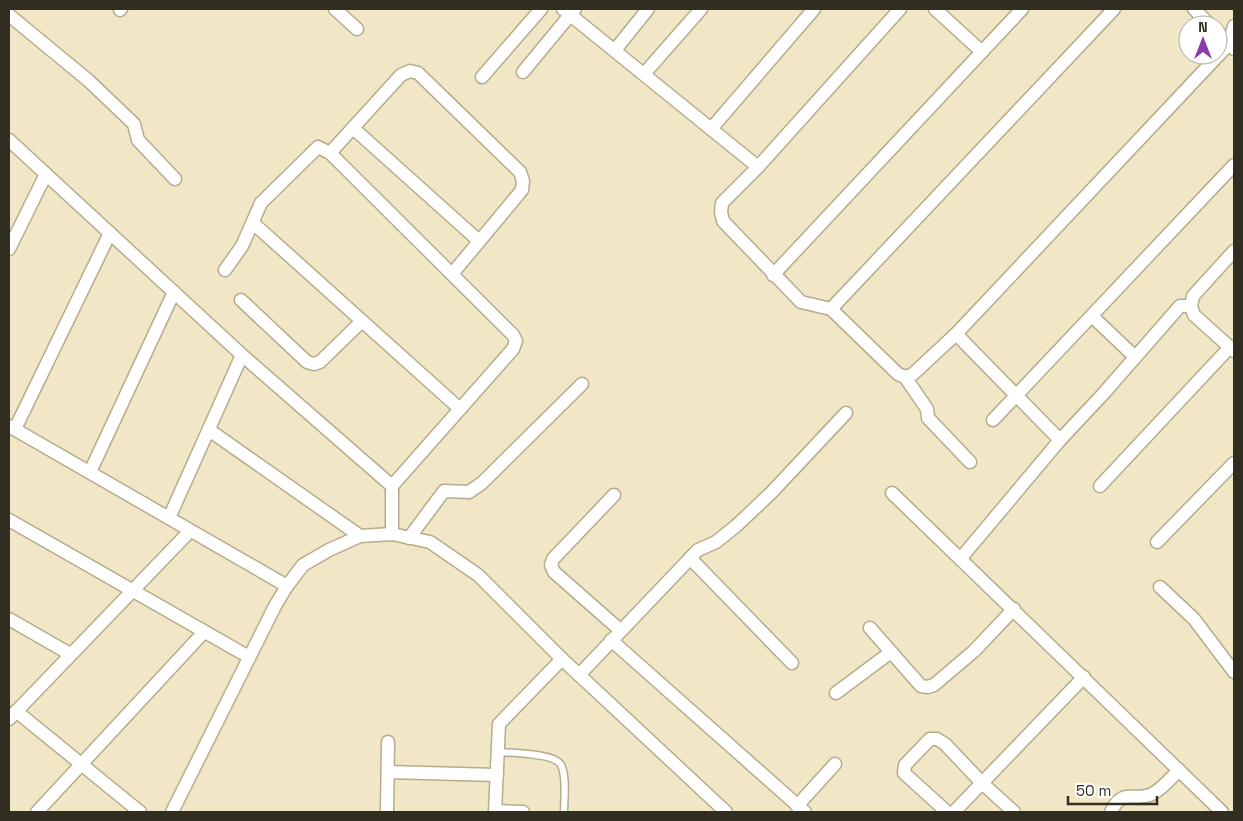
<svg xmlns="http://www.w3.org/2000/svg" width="1243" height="821" font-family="'Space Grotesk',sans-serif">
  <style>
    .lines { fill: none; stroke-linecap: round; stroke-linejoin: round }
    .service-casing { stroke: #b6ac8c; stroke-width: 9 }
    .minor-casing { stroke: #b6ac8c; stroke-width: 15 }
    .service { stroke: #fff; stroke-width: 6 }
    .minor { stroke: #fff; stroke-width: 12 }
  </style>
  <rect width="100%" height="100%" fill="#f1e6c5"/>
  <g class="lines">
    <g class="service-casing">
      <path id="service" d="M498,752C511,753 555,753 561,765C567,776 564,800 564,812"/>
    </g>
    <g class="minor-casing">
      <g id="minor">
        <polyline points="335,9 357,29"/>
        <polyline points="563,9 758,167"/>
        <polyline points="900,9 758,167 722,203 721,212 723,221 801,302 831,309 898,374 905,377 913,374 956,334 1229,44 1234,26"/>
        <polyline points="935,9 982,52"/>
        <polyline points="1194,9 1210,25"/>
        <polyline points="120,10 121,9"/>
        <polyline points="9,15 89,81 134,124 138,140 175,179"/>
        <polyline points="1218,33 1234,49"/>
        <polyline points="615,50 648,9"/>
        <polyline points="523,72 575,9"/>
        <polyline points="644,74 701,9"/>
        <polyline points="482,77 541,9"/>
        <polyline points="353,128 479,241"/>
        <polyline points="711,129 814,9"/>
        <polyline points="9,140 242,355 392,486 392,534"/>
        <polyline points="330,153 401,75 410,71 418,73 520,172 523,181 522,190 452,274"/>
        <polyline points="253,223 460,409"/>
        <polyline points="9,249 46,174"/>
        <polyline points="1234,251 1193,296 1191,306 1194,315 1234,351"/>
        <polyline points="225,270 242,246 261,203 318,147 330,153 513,335 516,341 513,349 392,486"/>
        <polyline points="773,275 1022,9"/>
        <polyline points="241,300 307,362 314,364 320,362 362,321"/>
        <polyline points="831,309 1114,9"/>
        <polyline points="1092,316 1135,357"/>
        <polyline points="956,334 1060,440"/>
        <polyline points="905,377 927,409 928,418 970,462"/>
        <polyline points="993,420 1234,165"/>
        <polyline points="9,426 287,586"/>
        <polyline points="15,429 110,233"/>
        <polyline points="209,430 360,536"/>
        <polyline points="90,472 174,292"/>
        <polyline points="1100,486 1230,347"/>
        <polyline points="892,493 1222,812"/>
        <polyline points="614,495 553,559 551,565 554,572 620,630"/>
        <polyline points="169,518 242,355"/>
        <polyline points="9,520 249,657"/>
        <polyline points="409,538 444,491 469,492 482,483 582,384"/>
        <polyline points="1157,542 1234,463"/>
        <polyline points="690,558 792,663"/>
        <polyline points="961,558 1060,440 1104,393 1180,306 1191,306"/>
        <polyline points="1160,587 1194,619 1234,672"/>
        <polyline points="9,619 70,654"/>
        <polyline points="870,628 921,686 928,687 934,685 974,651 1014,609"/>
        <polyline points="611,640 805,812"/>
        <polyline points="579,675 698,550 716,542 736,526 771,493 846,413"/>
        <polyline points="836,693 891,652"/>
        <polyline points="16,711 140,812"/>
        <polyline points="9,719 190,531"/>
        <polyline points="388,772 497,775"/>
        <polyline points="797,806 835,764"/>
        <polyline points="495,811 523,812"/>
        <polyline points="37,812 204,632"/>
        <polyline points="172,812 275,606 287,586 303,565 329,550 360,536 392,534 430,542 478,575 562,659 726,812"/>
        <polyline points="387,812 388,742"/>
        <polyline points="495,812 499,724 562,659"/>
        <polyline points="947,812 904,773 905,765 930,739 937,739 945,744 982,783 1014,812"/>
        <polyline points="954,812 1084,677"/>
        <path d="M1111,812C1122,787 1136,802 1152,794C1162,789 1171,778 1179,770"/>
      </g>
    </g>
    <use href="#service" class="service"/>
    <use href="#minor" class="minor"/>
  </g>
  <rect width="1243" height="821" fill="none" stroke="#312d20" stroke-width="20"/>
  <g transform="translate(1203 40)"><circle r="24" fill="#ffffff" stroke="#adaba6"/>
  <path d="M0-4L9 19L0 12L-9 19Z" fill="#8d3aa8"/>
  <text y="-8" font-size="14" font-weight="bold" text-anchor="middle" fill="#312d20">N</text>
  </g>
  <path d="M1068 796v8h89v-8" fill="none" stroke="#312d20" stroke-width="2.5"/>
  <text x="1076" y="796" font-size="15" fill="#312d20" stroke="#ffffff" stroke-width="4" paint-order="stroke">50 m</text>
</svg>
